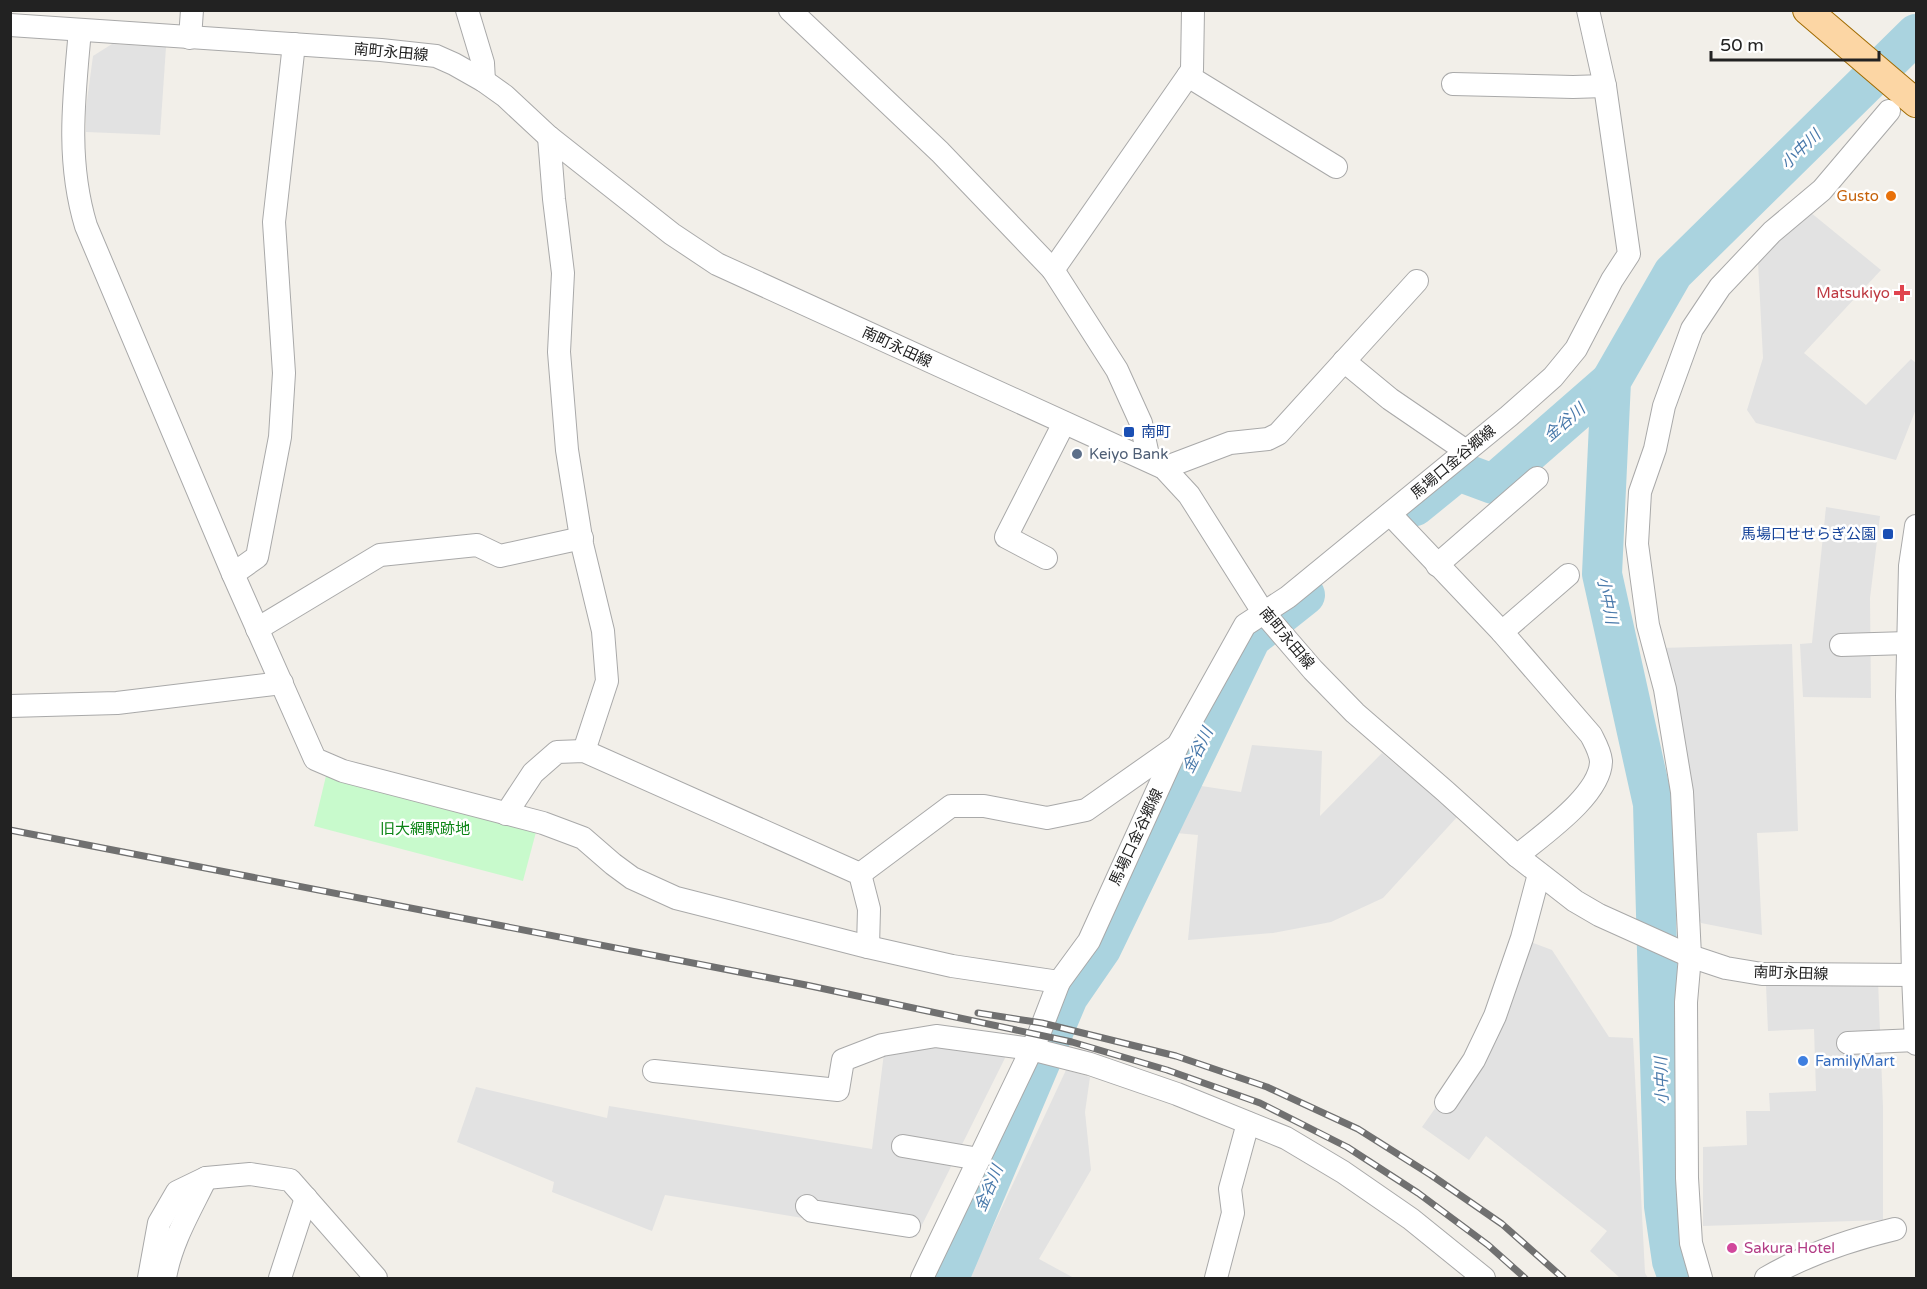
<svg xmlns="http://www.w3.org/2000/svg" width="1927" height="1289" font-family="'Varela Round','Noto Sans JP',sans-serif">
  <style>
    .park { fill: #c8facc }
    .parking { fill: #e2e2e2 }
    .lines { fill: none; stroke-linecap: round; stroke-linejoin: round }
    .river { stroke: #aad3df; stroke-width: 40 }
    .minor-casing { stroke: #a9a9a9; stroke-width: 24 }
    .major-casing { stroke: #a06b00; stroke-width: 30 }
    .minor { stroke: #fff; stroke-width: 22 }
    .major { stroke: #fcd6a4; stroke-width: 28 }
    .rail-casing { stroke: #707070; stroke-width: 7 }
    .rail { stroke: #fff; stroke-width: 4.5; stroke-dasharray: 14; stroke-linecap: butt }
    .food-dot { fill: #e8710a; stroke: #fff; stroke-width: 2 }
    .health-dot { fill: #e0444e; stroke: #fff; stroke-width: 2 }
    .transit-dot { fill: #1a4fb4; stroke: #fff; stroke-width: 2 }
    .service-dot { fill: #5c6f8a; stroke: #fff; stroke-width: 2 }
    .shop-dot { fill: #3f7fe0; stroke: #fff; stroke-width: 2 }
    .hotel-dot { fill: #d1479c; stroke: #fff; stroke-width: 2 }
    .labels { text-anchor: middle; stroke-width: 5; stroke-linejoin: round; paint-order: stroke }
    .street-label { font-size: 15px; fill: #222; stroke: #fff }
    .food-label { font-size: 15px; fill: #c56008; stroke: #fff; text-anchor: end }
    .health-label { font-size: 15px; fill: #be3a42; stroke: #fff; text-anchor: end }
    .transit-label { font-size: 15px; fill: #164399; stroke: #fff; text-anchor: start }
    .service-label { font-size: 15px; fill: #4e5e75; stroke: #fff; text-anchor: start }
    .park-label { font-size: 15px; fill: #0c8416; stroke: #fff }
    .shop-label { font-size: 15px; fill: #366cbe; stroke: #fff; text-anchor: start }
    .hotel-label { font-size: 15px; fill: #b23c85; stroke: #fff; text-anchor: start }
    .water-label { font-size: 16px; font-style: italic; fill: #4a7aab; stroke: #fff }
  </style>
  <rect width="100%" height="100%" fill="#f2efe9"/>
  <polygon class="park" points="326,776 536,832 523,881 314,826"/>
  <g class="parking">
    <polygon points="112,44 166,47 160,135 86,132 86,108 93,56"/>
    <polygon points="1810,212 1881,270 1804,353 1866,405 1911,359 1916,363 1916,409 1896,460 1756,423 1747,410 1763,358 1758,262"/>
    <polygon points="1826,507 1880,516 1870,598 1871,698 1803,697 1800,644 1812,643"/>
    <polygon points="1792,644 1798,831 1757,833 1762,935 1701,923 1694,905 1687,752 1662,648"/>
    <polygon points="1252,745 1322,751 1320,816 1382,753 1458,816 1383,898 1331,922 1273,933 1188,940 1198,835 1165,832 1188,784 1241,792"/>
    <polygon points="1512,935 1552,950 1609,1037 1633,1038 1645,1273 1648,1278 1620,1278 1590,1251 1607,1231 1486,1136 1469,1160 1422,1127 1474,1053"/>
    <polygon points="1878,980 1883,1107 1883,1220 1703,1226 1703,1147 1747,1145 1746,1111 1770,1111 1769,1093 1816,1091 1814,1029 1768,1031 1766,985"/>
    <polygon points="942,1047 1006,1056 916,1237 665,1195 652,1231 552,1192 554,1182 457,1142 476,1087 607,1118 609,1106 872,1149 884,1053"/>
    <polygon points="1066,1070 1090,1077 1085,1112 1091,1170 1039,1259 1074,1278 969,1278"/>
  </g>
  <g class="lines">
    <g class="river">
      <polyline points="1415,506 1458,471 1493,484 1611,381"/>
      <polyline points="949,1278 1068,997 1101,949 1251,638 1305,595"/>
      <polyline points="1678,1278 1672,1261 1664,1206 1653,804 1602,574 1611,381 1673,273 1916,34"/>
    </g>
    <g class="minor-casing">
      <g id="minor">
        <polyline points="467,10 483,63 484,81"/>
        <polyline points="790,10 940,152 1053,270 1117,370 1141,423 1149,460"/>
        <polyline points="10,25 381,50 436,56 454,64 484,81 505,96 549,137 672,234 717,264 1164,468 1189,495 1263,612 1313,670 1355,713 1445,791 1517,856 1575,901 1599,915 1690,956 1726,968 1762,974 1916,975"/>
        <path d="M80,30C74,97 66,160 86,226L233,574L315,759L343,771L543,823L583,838L613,864L632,878L676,898L868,947L952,966L1059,982"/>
        <polyline points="190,38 192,10"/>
        <polyline points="1188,76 1336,167"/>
        <polyline points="1453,84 1573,87 1605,86"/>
        <polyline points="549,137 554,199 563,273 559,352 567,450 582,544 603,631 607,681 584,751"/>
        <polyline points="1053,270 1192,70 1193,10"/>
        <polyline points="1344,361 1390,399 1466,451"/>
        <polyline points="1164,468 1230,443 1268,439 1278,434 1417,281"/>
        <path d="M1390,514L1502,632L1591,735C1595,743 1600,751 1601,761C1601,795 1542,835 1517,856"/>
        <polyline points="1916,526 1910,566 1907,696 1913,975 1916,1044"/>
        <polyline points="1046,558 1006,537 1064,423"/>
        <polyline points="1437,565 1537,478"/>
        <polyline points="233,574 257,557 280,437 284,373 274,222 294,44"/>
        <polyline points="257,629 380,555 477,545 500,556 582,538"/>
        <polyline points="1502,632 1568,575"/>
        <polyline points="1841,645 1908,643"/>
        <polyline points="10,706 117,703 282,683"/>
        <polyline points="506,814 533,773 557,752 584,751 860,874 869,909 868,947"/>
        <polyline points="860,874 951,806 984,806 1047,818 1086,810 1177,746"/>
        <polyline points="1848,1043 1916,1040"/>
        <polyline points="654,1071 838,1090 843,1060 882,1045 936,1036 1031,1049 1090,1064 1177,1094 1286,1138 1343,1172 1411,1219 1484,1278"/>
        <polyline points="1446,1102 1474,1060 1495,1016 1522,938 1539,874"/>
        <polyline points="903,1146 979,1159"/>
        <polyline points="807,1206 812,1211 909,1226"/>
        <polyline points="149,1278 159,1223 177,1192 206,1178 250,1174 290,1180 376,1278"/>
        <path d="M165,1278C171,1242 190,1211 206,1178"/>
        <polyline points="280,1278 306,1198"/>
        <polyline points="922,1278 1039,1034 1059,982 1089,941 1178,745 1245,625 1288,597 1509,416 1553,377 1576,349 1612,280 1629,254 1605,86 1588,10"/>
        <polyline points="1216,1278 1233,1213 1230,1189 1248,1123"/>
        <polyline points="1701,1278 1691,1243 1687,1178 1686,1002 1690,956 1682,792 1665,689 1648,625 1637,544 1640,492 1655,449 1664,406 1692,329 1720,287 1772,232 1822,190 1889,111"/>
        <path d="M1766,1278C1807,1254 1849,1240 1895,1229"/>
      </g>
    </g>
    <g class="major-casing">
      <polyline id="major" points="1807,10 1916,103"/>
    </g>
    <use href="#minor" class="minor"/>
    <use href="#major" class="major"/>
    <g class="rail-casing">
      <g id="rail">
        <polyline points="10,830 806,985 1072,1042 1167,1070 1260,1103 1347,1147 1418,1193 1488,1245 1525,1278"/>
        <polyline points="978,1013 1042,1023 1176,1056 1267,1087 1358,1129 1431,1175 1502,1224 1563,1278"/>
      </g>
    </g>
    <use href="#rail" class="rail"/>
  </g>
  <circle class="food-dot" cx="1891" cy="196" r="6"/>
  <path class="health-dot" d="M1899 284h6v6h6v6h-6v6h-6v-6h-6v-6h6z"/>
  <g class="transit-dot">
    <rect x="1123" y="426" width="12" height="12" rx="3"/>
    <rect x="1882" y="528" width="12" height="12" rx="3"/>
  </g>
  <circle class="service-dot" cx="1077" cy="454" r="6"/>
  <circle class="shop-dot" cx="1803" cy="1061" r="6"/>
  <circle class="hotel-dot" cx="1732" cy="1248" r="6"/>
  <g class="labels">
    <g class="street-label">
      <text transform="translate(391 52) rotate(5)" y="5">南町永田線</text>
      <text transform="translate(897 347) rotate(25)" y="5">南町永田線</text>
      <text transform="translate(1453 462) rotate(-40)" y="5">馬場口金谷郷線</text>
      <text transform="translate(1287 638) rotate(50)" y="5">南町永田線</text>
      <text transform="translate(1136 837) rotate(-65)" y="5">馬場口金谷郷線</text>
      <text transform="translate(1791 973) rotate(2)" y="5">南町永田線</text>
    </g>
    <g class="food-label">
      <text x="1879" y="201">Gusto</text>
    </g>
    <g class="health-label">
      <text x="1890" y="298">Matsukiyo</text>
    </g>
    <g class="transit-label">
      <text x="1141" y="437">南町</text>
      <text x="1876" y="539" text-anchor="end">馬場口せせらぎ公園</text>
    </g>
    <g class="service-label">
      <text x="1089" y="459">Keiyo Bank</text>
    </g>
    <g class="park-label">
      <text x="425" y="834">旧大網駅跡地</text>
    </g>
    <g class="shop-label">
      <text x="1815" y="1066">FamilyMart</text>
    </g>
    <g class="hotel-label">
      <text x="1744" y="1253">Sakura Hotel</text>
    </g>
    <g class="water-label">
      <text transform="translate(1800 149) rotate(-44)" y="6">小中川</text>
      <text transform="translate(1564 422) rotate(-41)" y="6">金谷川</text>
      <text transform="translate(1608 600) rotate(79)" y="6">小中川</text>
      <text transform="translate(1197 750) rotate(-64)" y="6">金谷川</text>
      <text transform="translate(1661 1081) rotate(-92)" y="6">小中川</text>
      <text transform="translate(988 1188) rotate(-67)" y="6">金谷川</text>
    </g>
  </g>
  <rect width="1927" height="1289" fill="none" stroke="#222222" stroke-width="24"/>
  <path d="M1711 51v9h168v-9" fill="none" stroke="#222222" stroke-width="3"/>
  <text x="1720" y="51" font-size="18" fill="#222222" stroke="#ffffff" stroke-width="4.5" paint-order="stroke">50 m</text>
</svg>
